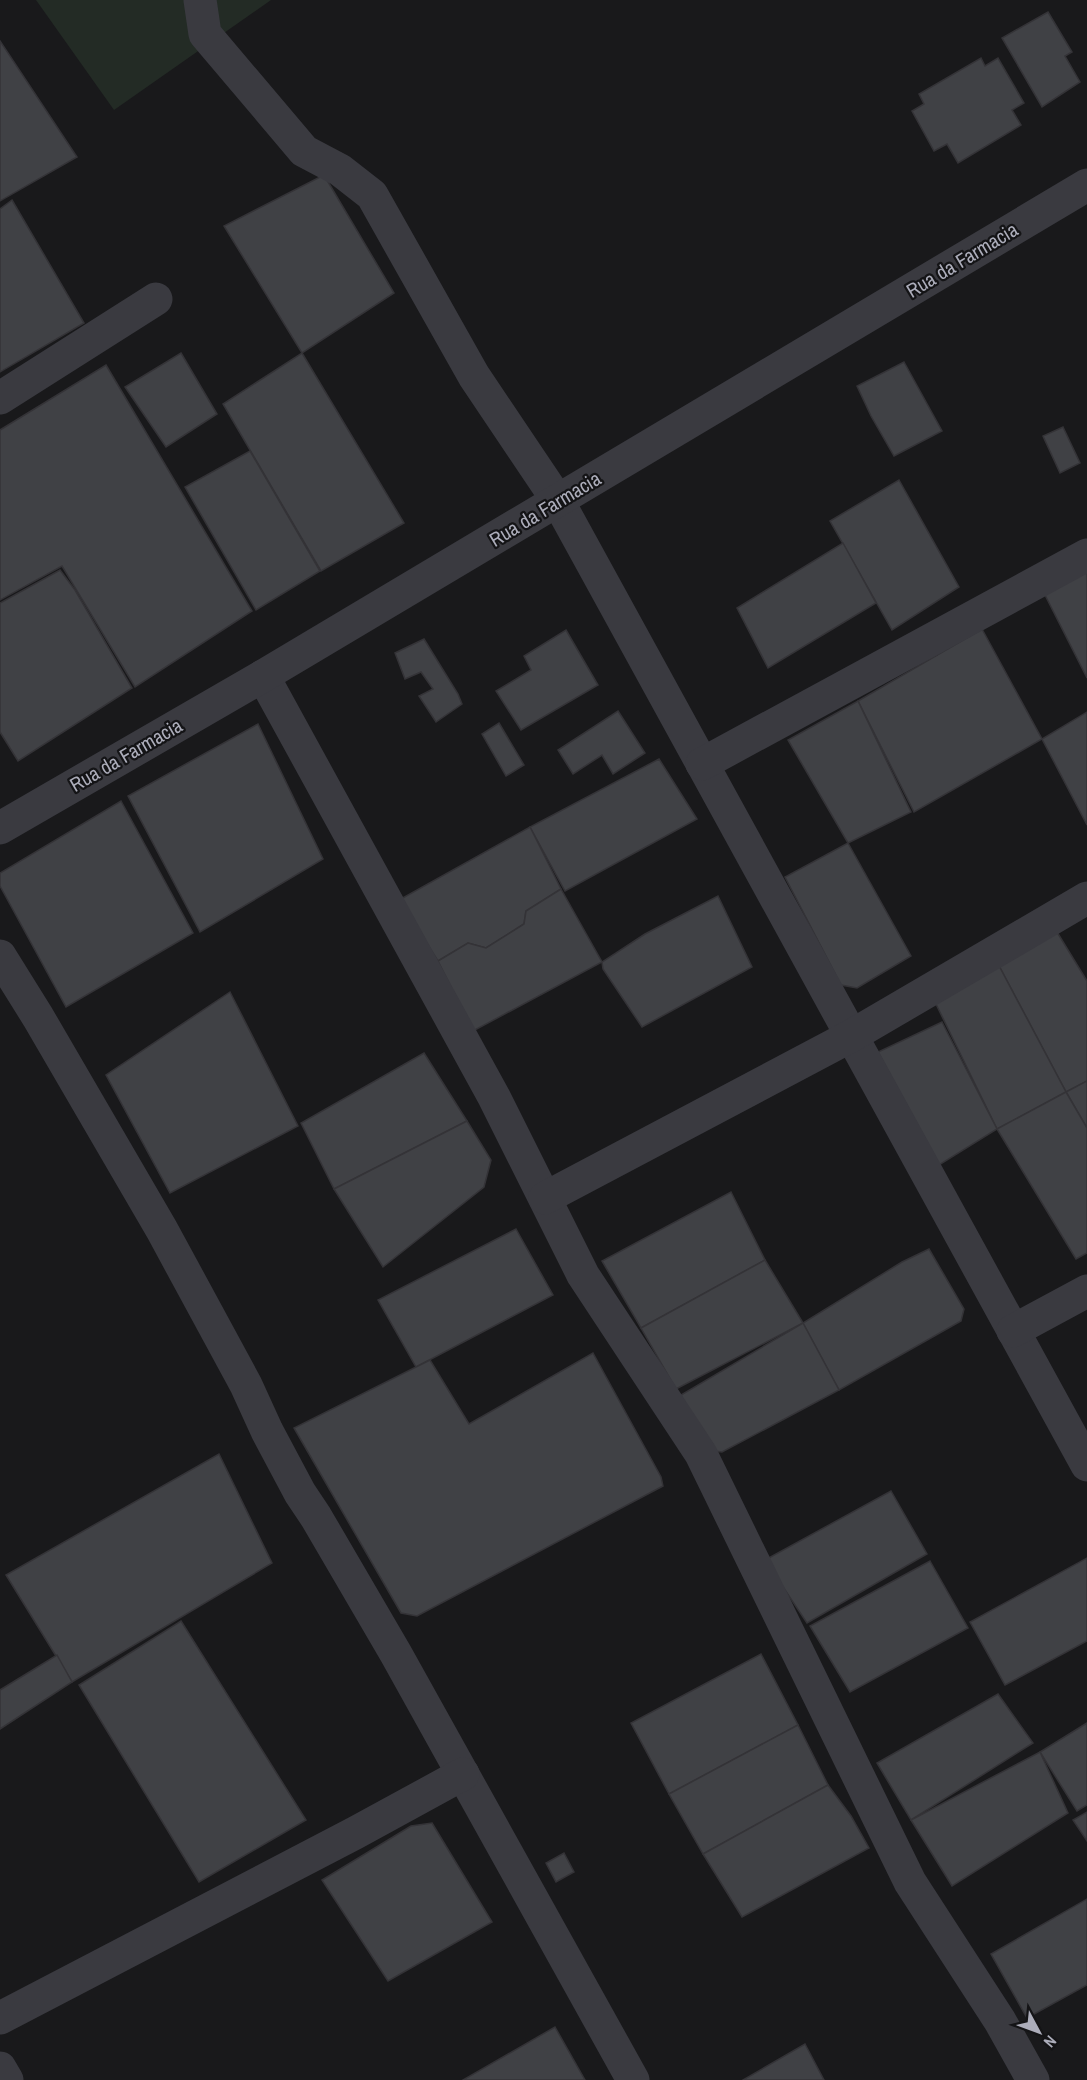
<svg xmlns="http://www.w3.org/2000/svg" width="1087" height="2080" font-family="'Archivo Narrow',sans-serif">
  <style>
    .green { fill: #232b25 }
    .building { fill: #404145; stroke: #343337; stroke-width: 1.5 }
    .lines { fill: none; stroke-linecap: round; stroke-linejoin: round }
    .minor { stroke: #3a3a40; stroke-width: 33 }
    .labels { text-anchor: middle; stroke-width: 4.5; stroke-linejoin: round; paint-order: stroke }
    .street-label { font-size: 20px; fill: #acadba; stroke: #141416 }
  </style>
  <rect width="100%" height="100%" fill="#19191b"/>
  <polygon class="green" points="36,0 271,0 114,110"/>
  <g class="building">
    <polygon points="1048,12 1072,52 1065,56 1080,82 1042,107 1002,38"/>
    <polygon points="0,41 77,157 0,201"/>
    <polygon points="981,58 985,66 998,58 1024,103 1012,110 1021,125 958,163 947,144 934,151 912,111 924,104 919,94"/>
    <polygon points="324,175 394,293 302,353 224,226"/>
    <polygon points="12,200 84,323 0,372 0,209"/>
    <polygon points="181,353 217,414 166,447 125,387"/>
    <polygon points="302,353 404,523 321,571 223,404"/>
    <polygon points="904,362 942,431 894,456 871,416 857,386"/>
    <polygon points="106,365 252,611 135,687 62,566 0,600 0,430"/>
    <polygon points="1063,427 1080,463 1060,473 1043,436"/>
    <polygon points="250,451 320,571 256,610 185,487"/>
    <polygon points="899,480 959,587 892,630 830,521"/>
    <polygon points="843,543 876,603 768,668 737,608"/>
    <polygon points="1087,569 1087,678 1044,593"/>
    <polygon points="60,570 75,590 132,688 18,761 0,732 0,603"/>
    <polygon points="982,629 1042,739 914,812 858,701"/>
    <polygon points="566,630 598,685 521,730 496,691 531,670 524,656"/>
    <polygon points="424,639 458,694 462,704 436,722 419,696 433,689 421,672 405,679 395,653"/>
    <polygon points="858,701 911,812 848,843 788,740"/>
    <polygon points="618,711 645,753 613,774 602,755 573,774 558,750"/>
    <polygon points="1087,712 1087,825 1042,739"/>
    <polygon points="499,723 524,765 506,776 482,734"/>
    <polygon points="258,724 323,859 200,932 128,796"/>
    <polygon points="659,759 697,819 565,891 530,827"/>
    <polygon points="121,801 193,933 66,1007 0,886 0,873"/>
    <polygon points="530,827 561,889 526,911 524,924 486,948 468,943 438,961 399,900"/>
    <polygon points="848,843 911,956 857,988 841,985 785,877"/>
    <polygon points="561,889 602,962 473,1031 438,961 468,943 486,948 524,924 526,911"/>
    <polygon points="718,896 752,967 642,1027 603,969 602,962 645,934"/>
    <polygon points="1057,932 1087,981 1087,1081 1066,1092 997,962"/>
    <polygon points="997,962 1066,1092 997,1129 934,1000"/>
    <polygon points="230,992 298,1126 170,1193 106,1075"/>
    <polygon points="942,1022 997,1129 939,1165 878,1052"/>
    <polygon points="424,1053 467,1121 334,1189 301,1123"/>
    <polygon points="1087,1081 1087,1128 1066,1092"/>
    <polygon points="1066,1092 1087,1128 1087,1253 1076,1259 997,1129"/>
    <polygon points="467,1121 491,1160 484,1187 383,1267 334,1189"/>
    <polygon points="731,1192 765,1260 641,1328 602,1261"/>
    <polygon points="516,1229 553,1295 416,1367 378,1300"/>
    <polygon points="929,1249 964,1309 961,1321 839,1390 803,1323 902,1262"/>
    <polygon points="765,1260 803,1323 676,1389 641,1328"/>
    <polygon points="803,1323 839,1390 722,1452 706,1450 681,1395"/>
    <polygon points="593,1353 661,1477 663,1486 417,1616 401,1613 294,1428 430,1360 469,1424"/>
    <polygon points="219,1454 272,1563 72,1682 6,1575"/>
    <polygon points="891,1491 927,1554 807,1623 765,1560"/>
    <polygon points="1087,1558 1087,1641 1005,1685 970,1622"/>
    <polygon points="930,1561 968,1628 850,1692 810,1626"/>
    <polygon points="181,1621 306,1820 199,1882 79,1685"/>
    <polygon points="761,1654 798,1725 669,1794 631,1723"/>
    <polygon points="57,1655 72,1682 0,1729 0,1690"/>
    <polygon points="998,1694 1033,1743 911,1820 877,1763"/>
    <polygon points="1087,1723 1087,1805 1077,1811 1040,1752"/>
    <polygon points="798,1725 828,1785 703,1854 669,1794"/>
    <polygon points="1040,1752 1068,1813 952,1886 911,1820"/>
    <polygon points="828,1785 851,1816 869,1848 742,1917 703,1854"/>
    <polygon points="1087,1812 1087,1841 1073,1820"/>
    <polygon points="432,1823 492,1922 388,1981 322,1880 411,1826"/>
    <polygon points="564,1853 574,1872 556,1882 546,1863"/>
    <polygon points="1087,1899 1087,1985 1027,2018 991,1954"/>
    <polygon points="555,2027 585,2080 463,2080"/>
    <polygon points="805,2044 824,2080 743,2080"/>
  </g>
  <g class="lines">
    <g class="minor">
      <polyline points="200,0 205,34 304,151 340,170 372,195 474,376 558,501 1087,1465"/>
      <polyline points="0,398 156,299"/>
      <polyline points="263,676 494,1097 583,1275 701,1454 910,1882 1000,2021 1033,2080"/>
      <polyline points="702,764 1087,555"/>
      <polyline points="0,828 263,676 1087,185"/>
      <polyline points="0,956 38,1017 162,1230 246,1385 267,1431 300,1493 316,1517 396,1654 633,2080"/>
      <polyline points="545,1198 851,1036 1087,898"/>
      <polyline points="1013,1331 1087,1291"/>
      <polyline points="0,2018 355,1833 463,1774"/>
      <polyline points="0,2068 7,2080"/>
    </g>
  </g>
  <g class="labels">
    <g class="street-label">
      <text transform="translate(962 260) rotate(-31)" y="7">Rua da Farmacia</text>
      <text transform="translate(545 509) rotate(-31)" y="7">Rua da Farmacia</text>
      <text transform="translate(126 755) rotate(-30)" y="7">Rua da Farmacia</text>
    </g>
  </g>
  <g transform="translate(1039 2032) rotate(131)" stroke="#141416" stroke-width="4.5" paint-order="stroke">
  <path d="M0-4.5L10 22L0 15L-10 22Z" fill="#acadba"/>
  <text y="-9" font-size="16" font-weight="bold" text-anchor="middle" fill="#acadba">N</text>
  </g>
</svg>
